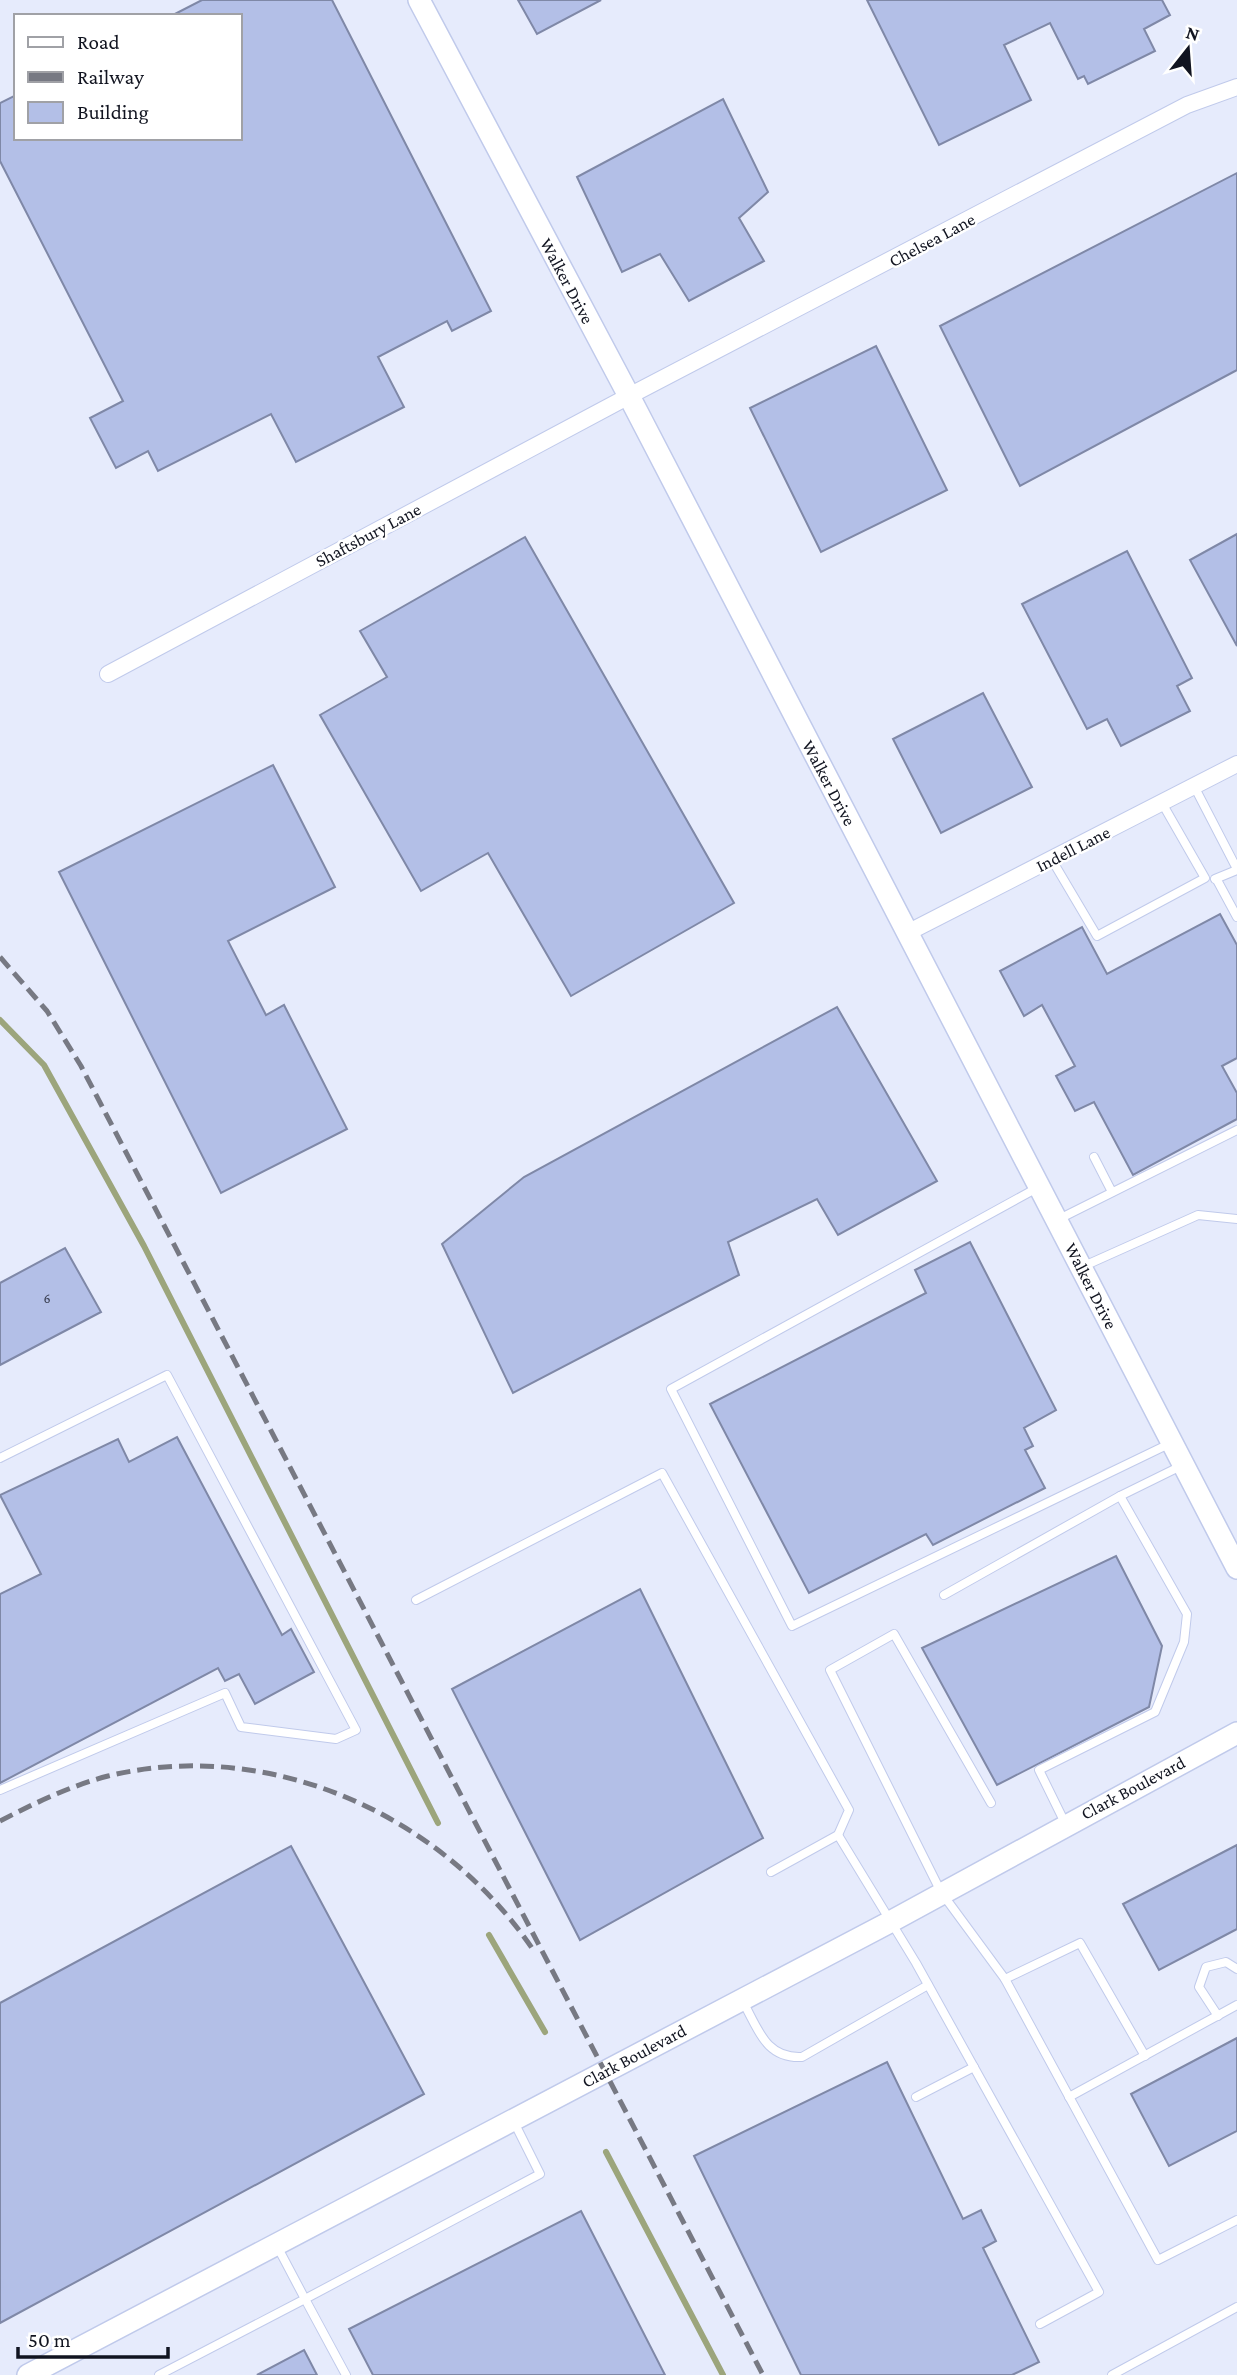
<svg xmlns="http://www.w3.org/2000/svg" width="1237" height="2375" font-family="'Crimson Pro',serif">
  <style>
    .built { fill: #e6ebfc; fill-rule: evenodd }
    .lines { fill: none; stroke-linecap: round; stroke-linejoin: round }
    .stream { stroke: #9ca57c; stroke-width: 6 }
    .building { fill: #b3bfe7; stroke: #7f88a7; stroke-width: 2 }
    .service-casing { stroke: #c0caeb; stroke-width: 10 }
    .minor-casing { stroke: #c0caeb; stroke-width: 18 }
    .tertiary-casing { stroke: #c0caeb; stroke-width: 24 }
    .service { stroke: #fff; stroke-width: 8 }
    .minor { stroke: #fff; stroke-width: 16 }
    .tertiary { stroke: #fff; stroke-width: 21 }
    .rail { stroke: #777983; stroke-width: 5; stroke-dasharray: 14 7; stroke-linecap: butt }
    .labels { text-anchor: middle; stroke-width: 5; stroke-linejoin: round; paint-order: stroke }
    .number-label { font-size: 14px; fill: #3a3f52 }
    .street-label { font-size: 18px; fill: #111420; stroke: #fff }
  </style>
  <rect width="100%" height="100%" fill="#f2f4fb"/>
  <path class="built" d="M0,0H1237V2375H0ZM16,16H240V138H16Z"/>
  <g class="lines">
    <g class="stream">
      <polyline points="0,1020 44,1065 144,1246 438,1823"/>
      <polyline points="489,1935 545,2032"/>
      <polyline points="606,2152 723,2375"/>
    </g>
  </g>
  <g class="building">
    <polygon points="202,0 332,0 491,311 452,331 447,321 378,357 404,407 296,462 271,414 158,471 148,451 116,468 90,418 123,401 0,161 0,103 16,95 16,138 240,138 240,16 171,16"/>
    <polygon points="518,0 601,0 537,34"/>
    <polygon points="867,0 1162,0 1170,15 1144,29 1155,51 1088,84 1084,76 1078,79 1050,23 1004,45 1031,100 939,145"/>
    <polygon points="723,99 768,192 739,218 764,261 689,301 660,254 622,272 577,177"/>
    <polygon points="1237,173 1237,370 1020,486 940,326"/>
    <polygon points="876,346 947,490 821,552 750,408"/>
    <polygon points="1237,534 1237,646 1190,560"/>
    <polygon points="525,537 734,903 571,996 488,853 421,891 320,715 387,677 360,631"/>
    <polygon points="1127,551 1192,678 1177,686 1190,711 1121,746 1107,719 1087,729 1022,604"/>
    <polygon points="983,693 1032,787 941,833 893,739"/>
    <polygon points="273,765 335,887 228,941 266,1015 284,1005 347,1129 221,1193 59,872"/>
    <polygon points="1220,914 1237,945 1237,1058 1222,1066 1237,1093 1237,1119 1133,1175 1094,1102 1075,1111 1056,1076 1075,1066 1042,1005 1024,1016 1000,971 1082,927 1107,974"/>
    <polygon points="837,1007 937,1181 838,1235 817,1199 728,1242 739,1275 513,1393 442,1244 524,1177"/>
    <polygon points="970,1242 1056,1410 1024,1428 1033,1446 1025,1450 1045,1488 933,1545 926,1534 809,1593 710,1404 926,1293 915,1270"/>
    <polygon points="65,1248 101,1312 0,1365 0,1283"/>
    <polygon points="177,1437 282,1635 291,1629 314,1672 255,1704 239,1674 225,1681 218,1668 0,1783 0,1594 41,1574 0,1495 118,1439 129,1462"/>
    <polygon points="1116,1556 1162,1646 1149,1707 997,1785 922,1648"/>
    <polygon points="640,1589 763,1838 580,1940 452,1689"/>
    <polygon points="1237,1845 1237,1929 1159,1970 1123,1904"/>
    <polygon points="291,1846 424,2094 0,2323 0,2003"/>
    <polygon points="1237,2038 1237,2131 1169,2166 1131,2094"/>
    <polygon points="887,2062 963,2219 981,2210 996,2241 983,2248 1039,2362 1012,2375 801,2375 694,2156"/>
    <polygon points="581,2211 665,2375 373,2375 349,2329"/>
    <polygon points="304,2350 317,2375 257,2375"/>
  </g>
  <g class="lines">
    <g class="service-casing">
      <g id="service">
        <polyline points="1194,786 1237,869"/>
        <polyline points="1052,860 1097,936 1205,878 1162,803"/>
        <polyline points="1215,879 1237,870"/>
        <polyline points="1217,880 1237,917"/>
        <polyline points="1094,1157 1112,1192"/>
        <polyline points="1037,1188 671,1389 792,1626 1171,1443"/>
        <polyline points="1059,1219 1237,1130"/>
        <polyline points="1084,1266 1198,1215 1237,1219"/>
        <polyline points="0,1458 167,1375 356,1730 336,1739 241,1727 225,1693 0,1790"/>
        <polyline points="1120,1496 1183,1465"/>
        <polyline points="944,1595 1120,1496 1187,1614 1184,1642 1155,1712 1039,1770 1066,1825"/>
        <polyline points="416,1600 662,1473 849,1810 838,1835"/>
        <polyline points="991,1803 894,1634 830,1670 941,1892 1005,1979 1158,2260 1237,2220"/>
        <polyline points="771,1872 838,1835 916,1963 1099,2292 1040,2324"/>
        <polyline points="1005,1979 1080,1943 1145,2056"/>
        <path d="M742,2000C758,2028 765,2059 802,2057L928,1985"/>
        <polyline points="1218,2016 1199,1987 1206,1967 1226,1962 1237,1969"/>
        <polyline points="916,2097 974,2067"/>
        <polyline points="1069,2097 1237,2005"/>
        <polyline points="159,2375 305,2299 277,2246"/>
        <polyline points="346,2375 305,2299 540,2174 513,2120"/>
        <polyline points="1112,2375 1237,2307"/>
      </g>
    </g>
    <g class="minor-casing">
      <g id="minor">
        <polyline points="108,674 629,396 1187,105 1237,87"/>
        <polyline points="907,933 1237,764"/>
      </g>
    </g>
    <g class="tertiary-casing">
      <g id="tertiary">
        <polyline points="419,0 629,396 1237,1568"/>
        <polyline points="28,2375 890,1922 1237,1733"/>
      </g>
    </g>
    <use href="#service" class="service"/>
    <use href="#minor" class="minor"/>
    <use href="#tertiary" class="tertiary"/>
    <g class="rail">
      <polyline points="0,957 47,1011 81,1066 763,2375"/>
      <path d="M0,1821C35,1803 70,1786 108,1776C269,1737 440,1814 532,1948"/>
    </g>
  </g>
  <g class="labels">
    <g class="number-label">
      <text x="47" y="1303">6</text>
    </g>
    <g class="street-label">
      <text transform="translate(932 240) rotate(-28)" y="6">Chelsea Lane</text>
      <text transform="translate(567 281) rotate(62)" y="6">Walker Drive</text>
      <text transform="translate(368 535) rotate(-28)" y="6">Shaftsbury Lane</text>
      <text transform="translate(829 783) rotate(62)" y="6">Walker Drive</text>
      <text transform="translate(1073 849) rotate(-27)" y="6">Indell Lane</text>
      <text transform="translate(1091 1286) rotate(63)" y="6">Walker Drive</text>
      <text transform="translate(1133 1788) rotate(-28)" y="6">Clark Boulevard</text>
      <text transform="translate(634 2056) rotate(-28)" y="6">Clark Boulevard</text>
    </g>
  </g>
  <rect x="14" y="14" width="228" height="126" fill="#ffffff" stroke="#a0a1a6" stroke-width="2"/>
  <rect x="28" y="37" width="35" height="10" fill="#ffffff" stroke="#a0a1a6" stroke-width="2"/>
  <text x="77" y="49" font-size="21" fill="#111420">Road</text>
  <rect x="28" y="72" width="35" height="10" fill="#777983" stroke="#a0a1a6" stroke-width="2"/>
  <text x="77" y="84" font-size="21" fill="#111420">Railway</text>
  <rect x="28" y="102" width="35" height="21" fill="#b3bfe7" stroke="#a0a1a6" stroke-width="2"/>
  <text x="77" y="119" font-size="21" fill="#111420">Building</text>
  <g transform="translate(1188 49) rotate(17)" stroke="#ffffff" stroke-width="5" paint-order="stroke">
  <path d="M0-5L12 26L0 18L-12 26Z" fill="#111420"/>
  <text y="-10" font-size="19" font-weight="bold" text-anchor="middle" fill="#111420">N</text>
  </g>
  <path d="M18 2347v10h150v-10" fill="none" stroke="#111420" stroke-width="3.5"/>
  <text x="28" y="2347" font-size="21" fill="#111420" stroke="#ffffff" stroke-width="5" paint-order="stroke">50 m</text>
</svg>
